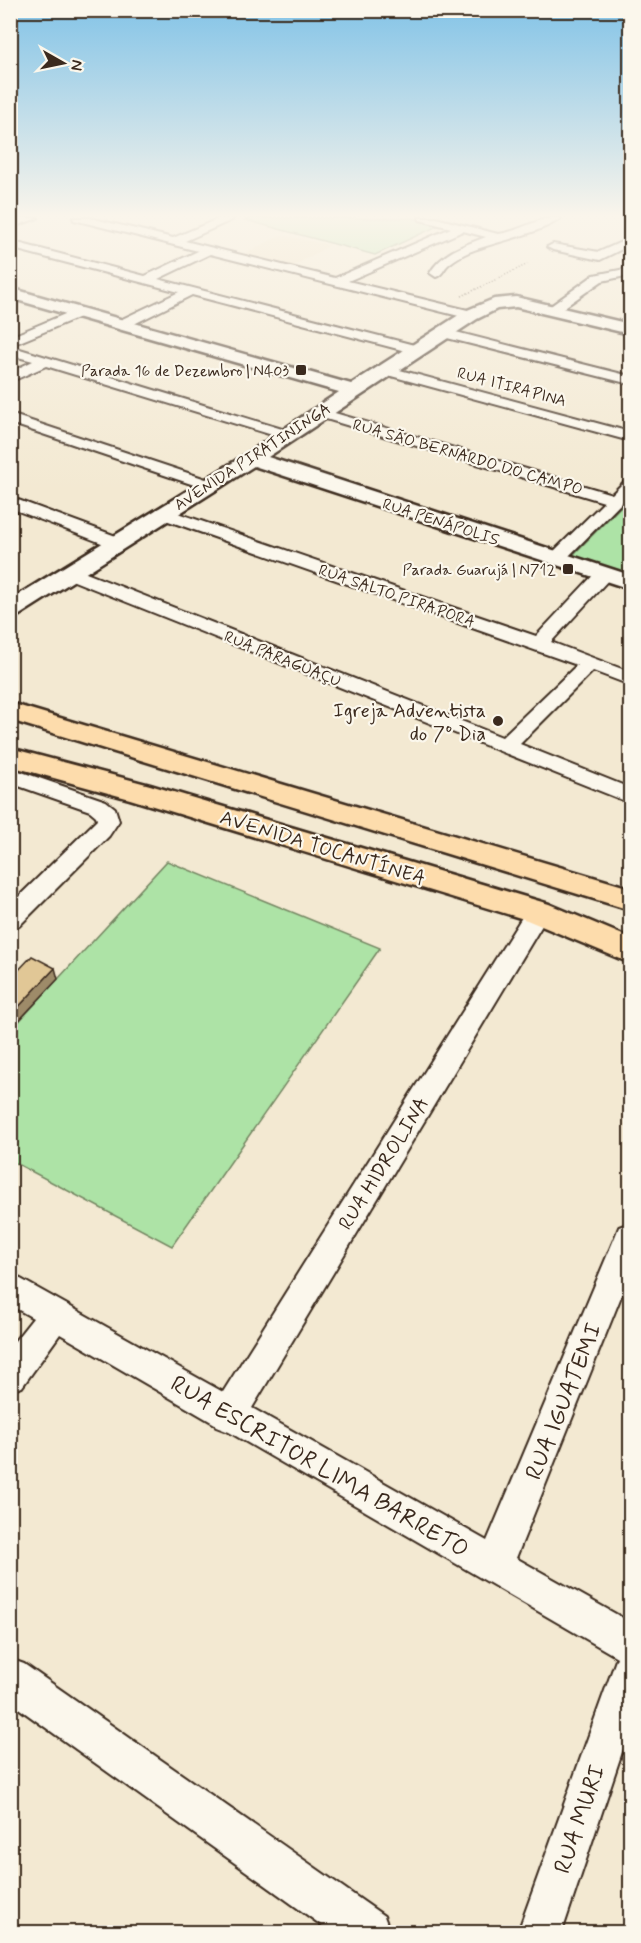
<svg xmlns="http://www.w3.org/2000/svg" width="641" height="1943" font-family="Mynerve,sans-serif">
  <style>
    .built { fill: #eedfc0 }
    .green { fill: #ade3a6; stroke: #748662; stroke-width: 1.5 }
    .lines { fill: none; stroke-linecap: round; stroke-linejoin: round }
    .street-casing { stroke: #3b2a1e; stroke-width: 4 }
    .secondary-casing { stroke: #3b2a1e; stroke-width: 5 }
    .primary-casing { stroke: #3b2a1e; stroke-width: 5 }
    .path { stroke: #3b2a1e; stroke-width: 1.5; stroke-dasharray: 1 2; stroke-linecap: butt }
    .street { fill: #fbf7ec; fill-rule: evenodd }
    .secondary { fill: #fbf7ec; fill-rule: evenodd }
    .primary { fill: #fddcac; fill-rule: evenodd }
    .shaded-wall { fill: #9e8b69; stroke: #3b2a1e; stroke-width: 1.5 }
    .building { fill: #e1c796; stroke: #3b2a1e; stroke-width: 1.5 }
    .poi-dot { fill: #3b2a1e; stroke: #fbf7ec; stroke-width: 2 }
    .labels { text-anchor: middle; stroke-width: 4.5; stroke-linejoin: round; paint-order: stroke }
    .far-poi-label { font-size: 16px; fill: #3b2a1e; stroke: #fbf7ec; text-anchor: end }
    .far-street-label { font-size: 16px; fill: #3b2a1e; stroke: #fbf7ec }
    .poi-label { font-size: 20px; fill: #3b2a1e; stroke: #fbf7ec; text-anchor: end }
    .street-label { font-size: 20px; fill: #3b2a1e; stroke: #fbf7ec }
    .near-street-label { font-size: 24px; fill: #3b2a1e; stroke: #fbf7ec }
  </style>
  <rect width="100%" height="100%" fill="#f3e9d2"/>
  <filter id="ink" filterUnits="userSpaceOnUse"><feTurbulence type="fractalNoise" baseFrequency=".0167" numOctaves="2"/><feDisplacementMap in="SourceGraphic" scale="12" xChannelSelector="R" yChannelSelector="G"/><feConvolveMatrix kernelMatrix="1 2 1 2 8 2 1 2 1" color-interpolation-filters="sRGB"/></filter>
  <g filter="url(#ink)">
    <polygon class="built" points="281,235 330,245 292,267 240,256"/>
    <g class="green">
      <polygon points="251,218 412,218 440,225 375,255 245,220"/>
      <polygon points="630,497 630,578 569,559"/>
      <polygon points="167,861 380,948 172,1246 10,1160 11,1030"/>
    </g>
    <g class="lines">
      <g class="street-casing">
        <g id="street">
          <polygon points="22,218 38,218 10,228 10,221"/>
          <path d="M73,218H90L173,238L220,218H233L232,220L185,241L335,278L451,228L420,220L419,218H436L498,234C520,232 538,216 561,218C543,233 493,242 469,252C462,255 455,259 449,264C443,269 443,275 436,277L430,273C442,252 465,245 486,237L463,231L348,281L476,312L477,315L476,318L471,319L210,254L158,279L422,347L424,350L417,354L192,295L128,327H118L116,324L118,321L179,292L10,248V241L145,276L198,251L74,220Z"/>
          <polygon points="622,218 630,218 630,221 624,220"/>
          <polygon points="630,238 630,245 600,260 553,250 547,247 553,244 599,252"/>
          <polygon points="630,268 630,275 602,281 556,313 551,314 545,310 594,275"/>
          <polygon points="77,309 83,313 82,316 10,346 10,337"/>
          <polygon points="444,329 630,376 630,384 439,336 437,333"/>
          <polygon points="10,346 292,432 295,435 287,440 282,438 46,366 10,382 10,372 33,361 10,355"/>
          <polygon points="385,366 630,432 630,441 380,373 378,370"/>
          <polygon points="321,409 612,494 624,482 630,480 630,494 562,563 550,563 547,559 550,555 604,502 316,416 314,413"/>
          <polygon points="10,414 215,482 217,485 209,490 203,488 10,423"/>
          <polygon points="10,497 124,539 127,543 124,547 112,547 10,508"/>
          <polygon points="163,508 536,636 599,569 611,569 614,573 611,577 551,642 630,672 630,685 593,671 520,744 630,788 630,803 64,577 61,573 64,569 76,569 502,737 577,665 157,517 155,513 157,509"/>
          <polygon points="10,768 106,801 115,808 119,821 109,836 19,926 10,929 10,905 97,820 96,816 90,811 10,783"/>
          <polygon points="538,903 547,906 550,912 252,1408 487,1541 615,1237 619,1227 630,1223 630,1274 516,1558 630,1622 630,1728 562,1932 518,1932 617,1657 229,1432 216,1427 215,1424 60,1334 22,1387 10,1391 10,1347 33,1318 10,1305 10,1273 223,1392 529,906"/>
          <polygon points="10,1659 24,1664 384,1916 390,1932 331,1932 10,1702"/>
        </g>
      </g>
      <g class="secondary-casing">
        <polygon id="secondary" points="10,288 351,384 465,311 494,299 516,297 630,324 630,334 516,307 497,309 477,319 268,457 630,575 630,589 254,466 18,616 10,618 10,600 245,455 339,392 10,298"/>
      </g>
      <g class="primary-casing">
        <g id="primary">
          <polygon points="10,703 630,888 630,910 10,720"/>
          <polygon points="10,748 150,785 549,904 630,938 630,963 527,920 130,799 10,766"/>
        </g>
      </g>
      <polyline class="path" points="462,296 528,264"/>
      <use href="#street" class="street"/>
      <use href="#secondary" class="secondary"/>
      <use href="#primary" class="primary"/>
    </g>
    <polygon class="shaded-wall" points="55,968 58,979 10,1030 10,1016"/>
    <polygon class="building" points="32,956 55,968 10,1016 10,976 12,977"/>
  </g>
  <linearGradient id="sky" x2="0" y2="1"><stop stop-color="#82c3e7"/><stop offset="0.44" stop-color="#faf5eb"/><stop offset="1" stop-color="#faf5eb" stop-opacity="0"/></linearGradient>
  <rect width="641" height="490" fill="url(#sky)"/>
  <g class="poi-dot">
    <rect x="295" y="364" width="12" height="12" rx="3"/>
    <rect x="562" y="563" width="12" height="12" rx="3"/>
    <circle cx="498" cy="721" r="6"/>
  </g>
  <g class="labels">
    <g class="far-poi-label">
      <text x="289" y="376">Parada 16 de Dezembro | N403</text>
      <text x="556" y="575">Parada Guarujá | N712</text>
    </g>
    <g class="far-street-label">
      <text transform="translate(512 386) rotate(15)" y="6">RUA ITIRAPINA</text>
      <text transform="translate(252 456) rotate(-33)" y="6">AVENIDA PIRATININGA</text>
      <text transform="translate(468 456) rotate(16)" y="6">RUA SÃO BERNARDO DO CAMPO</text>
      <text transform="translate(441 521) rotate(18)" y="6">RUA PENÁPOLIS</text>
      <text transform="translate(397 595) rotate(19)" y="6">RUA SALTO PIRAPORA</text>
      <text transform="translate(283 658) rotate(22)" y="6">RUA PARAGUAÇU</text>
    </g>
    <g class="poi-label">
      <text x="486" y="717">Igreja Adventista<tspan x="486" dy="23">do 7º Dia</tspan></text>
    </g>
    <g class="street-label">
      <text transform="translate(323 847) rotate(17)" y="7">AVENIDA TOCANTÍNEA</text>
      <text transform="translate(383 1163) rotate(-58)" y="7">RUA HIDROLINA</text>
    </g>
    <g class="near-street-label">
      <text transform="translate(563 1401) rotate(-68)" y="8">RUA IGUATEMI</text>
      <text transform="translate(320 1466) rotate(30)" y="8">RUA ESCRITOR LIMA BARRETO</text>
      <text transform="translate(579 1819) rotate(-71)" y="8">RUA MURI</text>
    </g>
  </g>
  <rect width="641" height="1943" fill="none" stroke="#fbf7ec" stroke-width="36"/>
  <rect x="18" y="18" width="605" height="1907" fill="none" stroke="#3b2a1e" stroke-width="2" filter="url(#ink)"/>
  <g transform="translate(63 63) rotate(99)" stroke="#fbf7ec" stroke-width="4.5" paint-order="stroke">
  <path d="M0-4.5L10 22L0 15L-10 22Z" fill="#3b2a1e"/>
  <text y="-9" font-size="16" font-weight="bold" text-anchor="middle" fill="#3b2a1e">N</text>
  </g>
</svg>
